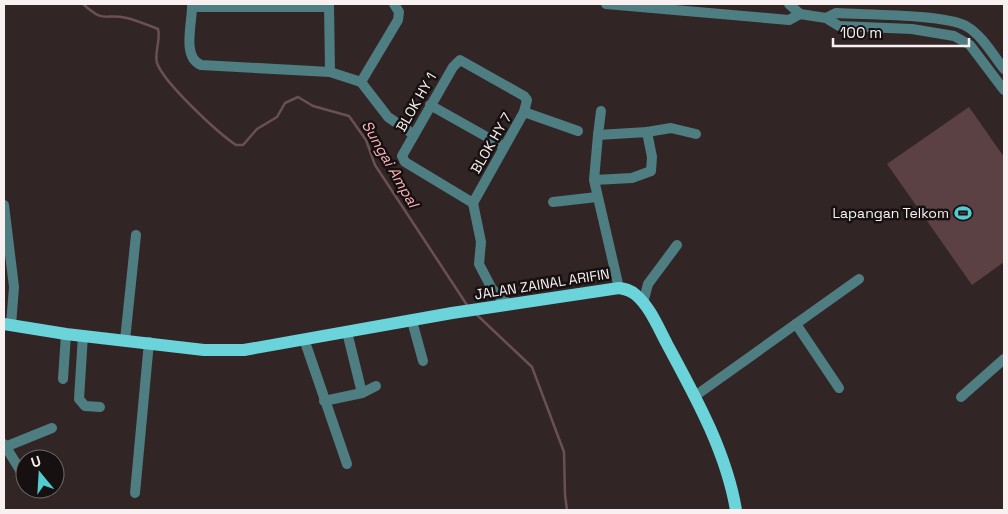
<svg xmlns="http://www.w3.org/2000/svg" width="1008" height="514" font-family="'Space Grotesk',sans-serif">
  <style>
    .green { fill: #5b4143 }
    .lines { fill: none; stroke-linecap: round; stroke-linejoin: round }
    .stream { stroke: #6a5054; stroke-width: 2.5 }
    .minor { stroke: #4e7e81; stroke-width: 10 }
    .major { stroke: #6ad4da; stroke-width: 12 }
    .labels { text-anchor: middle; stroke-width: 5; stroke-linejoin: round; paint-order: stroke }
    .street-label { font-size: 14px; fill: #f9f0f1; stroke: #161010 }
    .poi-label { font-size: 14px; fill: #f9f0f1; stroke: #161010; text-anchor: end }
    .water-label { font-size: 15px; font-style: italic; fill: #ffb5bb; stroke: #161010 }
  </style>
  <rect width="100%" height="100%" fill="#322526"/>
  <polygon class="green" points="969,107 1004,157 1004,262 972,285 887,164"/>
  <g class="lines">
    <g class="stream">
      <path d="M83,4C105,24 103,13 127,18C138,21 148,25 158,29C161,40 154,53 157,63C164,83 218,133 236,145H243L257,129L277,117L285,103L298,97L313,106L349,116L366,140L375,165L467,305"/>
      <polyline points="476,314 532,367 564,452 565,495 567,510"/>
    </g>
    <g class="minor">
      <path d="M192,4C193,21 181,57 201,65L330,72L361,82L398,20L399,12L394,4"/>
      <polyline points="329,4 330,72"/>
      <polyline points="606,4 789,20 800,14 826,18 839,26 912,29 954,36 970,45 1004,90"/>
      <polyline points="789,4 800,14"/>
      <polyline points="193,7 329,7"/>
      <path d="M826,18L836,13C865,15 943,14 966,26C982,35 993,55 1004,69"/>
      <polygon points="460,60 524,96 527,100 524,112 473,203 405,162 402,156 453,67"/>
      <polyline points="361,82 388,117 413,134"/>
      <polyline points="430,105 503,146"/>
      <polyline points="524,112 578,131"/>
      <polyline points="647,132 671,128 696,134"/>
      <polyline points="598,135 601,111"/>
      <polyline points="594,180 632,178 651,171 652,157 647,132 598,135 594,180 619,288"/>
      <polyline points="553,202 597,197"/>
      <polyline points="473,203 481,242 479,264 492,289 509,305"/>
      <polyline points="4,205 14,287 11,325"/>
      <polyline points="643,303 648,284 677,245"/>
      <polyline points="412,321 423,361"/>
      <polyline points="796,324 839,388"/>
      <polyline points="347,332 362,393"/>
      <polyline points="83,335 79,399 85,406 100,407"/>
      <polyline points="304,339 347,464"/>
      <polyline points="125,340 136,235"/>
      <polyline points="63,379 66,334"/>
      <polyline points="695,396 859,279"/>
      <polyline points="961,397 1004,359"/>
      <polyline points="324,401 362,393 376,386"/>
      <polyline points="4,444 25,478"/>
      <polyline points="5,447 52,428"/>
      <polyline points="32,489 32,490"/>
      <polyline points="135,493 149,342"/>
    </g>
    <path class="major" d="M4,324L66,334L204,350H244L452,313L619,288C625,289 631,290 636,295C650,307 658,327 667,344C695,396 726,451 736,510"/>
  </g>
  <defs>
    <g id="stadium-bare" transform="scale(1.35)"><path d="M0-5a6.5 5 0 1 0 0 10a6.5 5 0 1 0 0-10ZM-3.5-1.8h7v3.6h-7Z" fill="#51ccd3" stroke="#161010" stroke-width="2.5" paint-order="stroke"/></g>
  </defs>
  <g fill-rule="evenodd">
    <use href="#stadium-bare" x="963" y="213"/>
  </g>
  <g class="labels">
    <g class="street-label">
      <text transform="translate(416 102) rotate(-60)" y="5">BLOK HY 1</text>
      <text transform="translate(491 143) rotate(-60)" y="5">BLOK HY 7</text>
      <text transform="translate(542 284) rotate(-9)" y="5">JALAN ZAINAL ARIFIN</text>
    </g>
    <g class="poi-label">
      <text x="949" y="218">Lapangan Telkom</text>
    </g>
    <g class="water-label">
      <text transform="translate(390 164) rotate(60)" y="5">Sungai Ampal</text>
    </g>
  </g>
  <rect width="1008" height="514" fill="none" stroke="#f9f0f1" stroke-width="10"/>
  <g transform="translate(40 474) rotate(342)"><circle r="24" fill="#161010" stroke="#716a6a"/>
  <path d="M0-4L9 19L0 12L-9 19Z" fill="#51ccd3"/>
  <text y="-8" font-size="14" font-weight="bold" text-anchor="middle" fill="#f9f0f1">U</text>
  </g>
  <path d="M833 38v8h136v-8" fill="none" stroke="#f9f0f1" stroke-width="2.5"/>
  <text x="840" y="38" font-size="15" fill="#f9f0f1" stroke="#161010" stroke-width="4" paint-order="stroke">100 m</text>
</svg>
